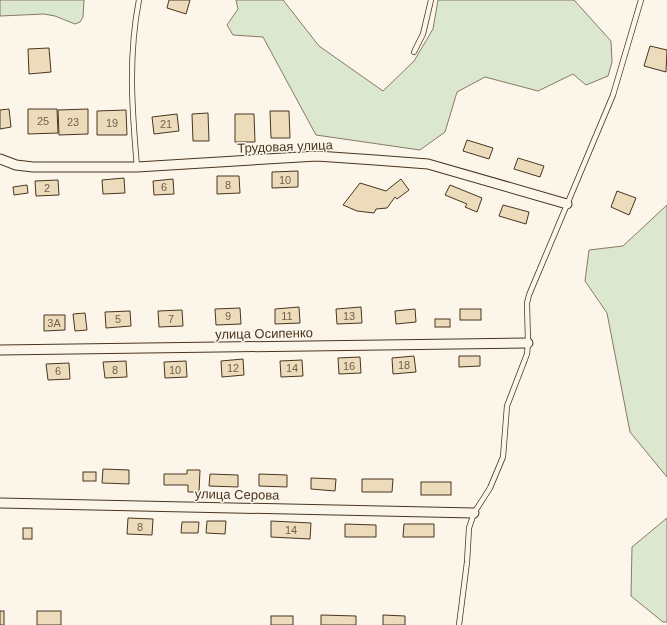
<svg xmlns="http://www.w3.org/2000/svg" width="667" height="625" font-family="Helvetica,sans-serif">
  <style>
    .green { fill: #dce7d0; stroke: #887966 }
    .building { fill: #ecdcbc; stroke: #4a3520 }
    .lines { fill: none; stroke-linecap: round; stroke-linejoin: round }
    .lane-casing { stroke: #4a3520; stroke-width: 6 }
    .street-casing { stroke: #4a3520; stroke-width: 11 }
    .lane { stroke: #fbf6e9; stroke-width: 4.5 }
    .street { stroke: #fbf6e9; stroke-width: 9 }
    .labels { text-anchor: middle; stroke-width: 3; stroke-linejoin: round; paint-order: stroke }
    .number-label { font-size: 11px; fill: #725f47 }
    .street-label { font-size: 13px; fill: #4a3520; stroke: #fbf6e9 }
  </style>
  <rect width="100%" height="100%" fill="#fbf6e9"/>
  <g class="green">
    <polygon points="0,0 84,0 83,17 80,22 75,24 55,16 44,14 0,16"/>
    <polygon points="236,0 283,0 319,46 383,91 414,61 433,29 438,0 574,0 611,41 612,62 608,76 586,85 573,74 538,91 485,77 457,92 445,132 420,150 316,135 263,37 233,35 227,25 238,9"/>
    <polygon points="667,205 667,477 630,432 607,313 585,281 589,250 623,246"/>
    <polygon points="667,518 667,622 663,622 631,596 632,547"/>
  </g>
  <g class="building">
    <polygon points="169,0 190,0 186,14 167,8"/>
    <polygon points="650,46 667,50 666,72 644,66"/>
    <polygon points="49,48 51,72 29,74 28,49"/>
    <polygon points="9,109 11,127 0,129 0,110"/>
    <polygon points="28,109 57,109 58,133 28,134"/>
    <polygon points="88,109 88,134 59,135 58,110"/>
    <polygon points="126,110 127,135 97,135 97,111"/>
    <polygon points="270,111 289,111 290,138 271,138"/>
    <polygon points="208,113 209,141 193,141 192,114"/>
    <polygon points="177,114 179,131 154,134 152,117"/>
    <polygon points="235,114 254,114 255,142 235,142"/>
    <polygon points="467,140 493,148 489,159 463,151"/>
    <polygon points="518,158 544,166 540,177 514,169"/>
    <polygon points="298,171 298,187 272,188 272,172"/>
    <polygon points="217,176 239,176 240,193 217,194"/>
    <polygon points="124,178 125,193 103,194 102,180"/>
    <polygon points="173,179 174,194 154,195 153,181"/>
    <polygon points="401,179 409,190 397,199 395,197 387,208 376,209 374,213 357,211 343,205 360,183 386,191"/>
    <polygon points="58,180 59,195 36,196 35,181"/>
    <polygon points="27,185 28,193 14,195 13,187"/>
    <polygon points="450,185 482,198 477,212 465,207 467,204 445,195"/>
    <polygon points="617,191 636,198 629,215 611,207"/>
    <polygon points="503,205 529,212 526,224 499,216"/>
    <polygon points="299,307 300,323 275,324 275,309"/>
    <polygon points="361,307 362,323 337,324 336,309"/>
    <polygon points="240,308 241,324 216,325 215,309"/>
    <polygon points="415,309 416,322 396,324 395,311"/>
    <rect x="460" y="309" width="21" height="11"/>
    <polygon points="182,310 183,326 159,327 158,311"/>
    <polygon points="130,311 131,326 106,328 105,312"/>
    <polygon points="85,313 87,330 75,331 73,314"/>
    <polygon points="44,315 65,315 65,330 44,331"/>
    <rect x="435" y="319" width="15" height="8"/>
    <polygon points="414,356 416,372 393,374 392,358"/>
    <polygon points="459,356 480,356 480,366 459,367"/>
    <polygon points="360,357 361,373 339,374 338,358"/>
    <polygon points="243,359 244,375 222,377 221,361"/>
    <polygon points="302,360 303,376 281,377 280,361"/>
    <polygon points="126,361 127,377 105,378 103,362"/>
    <polygon points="186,361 187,377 165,378 164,362"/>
    <polygon points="69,363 70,379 48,380 46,364"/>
    <polygon points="103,469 129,470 129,484 102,483"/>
    <polygon points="187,470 200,470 199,492 188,492 188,485 164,485 164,474 187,474"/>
    <rect x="83" y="472" width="13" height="9"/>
    <polygon points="210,474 238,475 238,487 209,486"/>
    <polygon points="259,474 287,475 287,487 259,486"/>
    <polygon points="311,478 336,479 335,491 311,489"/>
    <polygon points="362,479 393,479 392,492 362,492"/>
    <rect x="421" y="482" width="30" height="13"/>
    <polygon points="128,518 153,519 152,535 127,534"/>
    <polygon points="207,521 226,521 225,534 206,533"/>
    <polygon points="271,521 311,523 310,539 271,537"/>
    <polygon points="182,522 199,522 198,533 181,533"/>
    <polygon points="345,524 376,525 376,537 345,537"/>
    <polygon points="404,524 434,524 434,537 403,537"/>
    <rect x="23" y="528" width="9" height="11"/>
    <rect x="0" y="611" width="4" height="14"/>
    <rect x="37" y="611" width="24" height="14"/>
    <polygon points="321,615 356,616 356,625 321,625"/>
    <polygon points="383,615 405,616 405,625 383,625"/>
    <rect x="271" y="616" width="22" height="9"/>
  </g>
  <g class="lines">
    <g class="lane-casing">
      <g id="lane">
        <polyline points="414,52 423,34 431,0"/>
        <path d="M137,167C132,110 128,56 139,0"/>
        <polyline points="459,625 467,562 469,528 474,513 490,488 503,457 507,406 527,354 528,343 527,303 529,295 613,95 641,0"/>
      </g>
    </g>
    <g class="street-casing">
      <g id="street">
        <polyline points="0,159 16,165 33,167 137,167 317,156 375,160 428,164 567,204"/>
        <polyline points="0,350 528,343"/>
        <polyline points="0,503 474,513"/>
      </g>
    </g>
    <use href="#lane" class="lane"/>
    <use href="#street" class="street"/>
  </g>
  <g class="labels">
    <g class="number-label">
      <text x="43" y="125">25</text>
      <text x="73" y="126">23</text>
      <text x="112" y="127">19</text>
      <text x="166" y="128">21</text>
      <text x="285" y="184">10</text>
      <text x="228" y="189">8</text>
      <text x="164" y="191">6</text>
      <text x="47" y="192">2</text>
      <text x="228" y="320">9</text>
      <text x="287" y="320">11</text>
      <text x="349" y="320">13</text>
      <text x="118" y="323">5</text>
      <text x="171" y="323">7</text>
      <text x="54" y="327">3А</text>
      <text x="404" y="369">18</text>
      <text x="349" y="370">16</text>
      <text x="233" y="372">12</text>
      <text x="292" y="372">14</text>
      <text x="115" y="374">8</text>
      <text x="175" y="374">10</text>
      <text x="58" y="375">6</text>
      <text x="140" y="531">8</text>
      <text x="291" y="534">14</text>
    </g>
    <g class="street-label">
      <text transform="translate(285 146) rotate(-2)" y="5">Трудовая улица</text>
      <text transform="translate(264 333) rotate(-1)" y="5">улица Осипенко</text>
      <text transform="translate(237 494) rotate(1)" y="5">улица Серова</text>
    </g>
  </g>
</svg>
